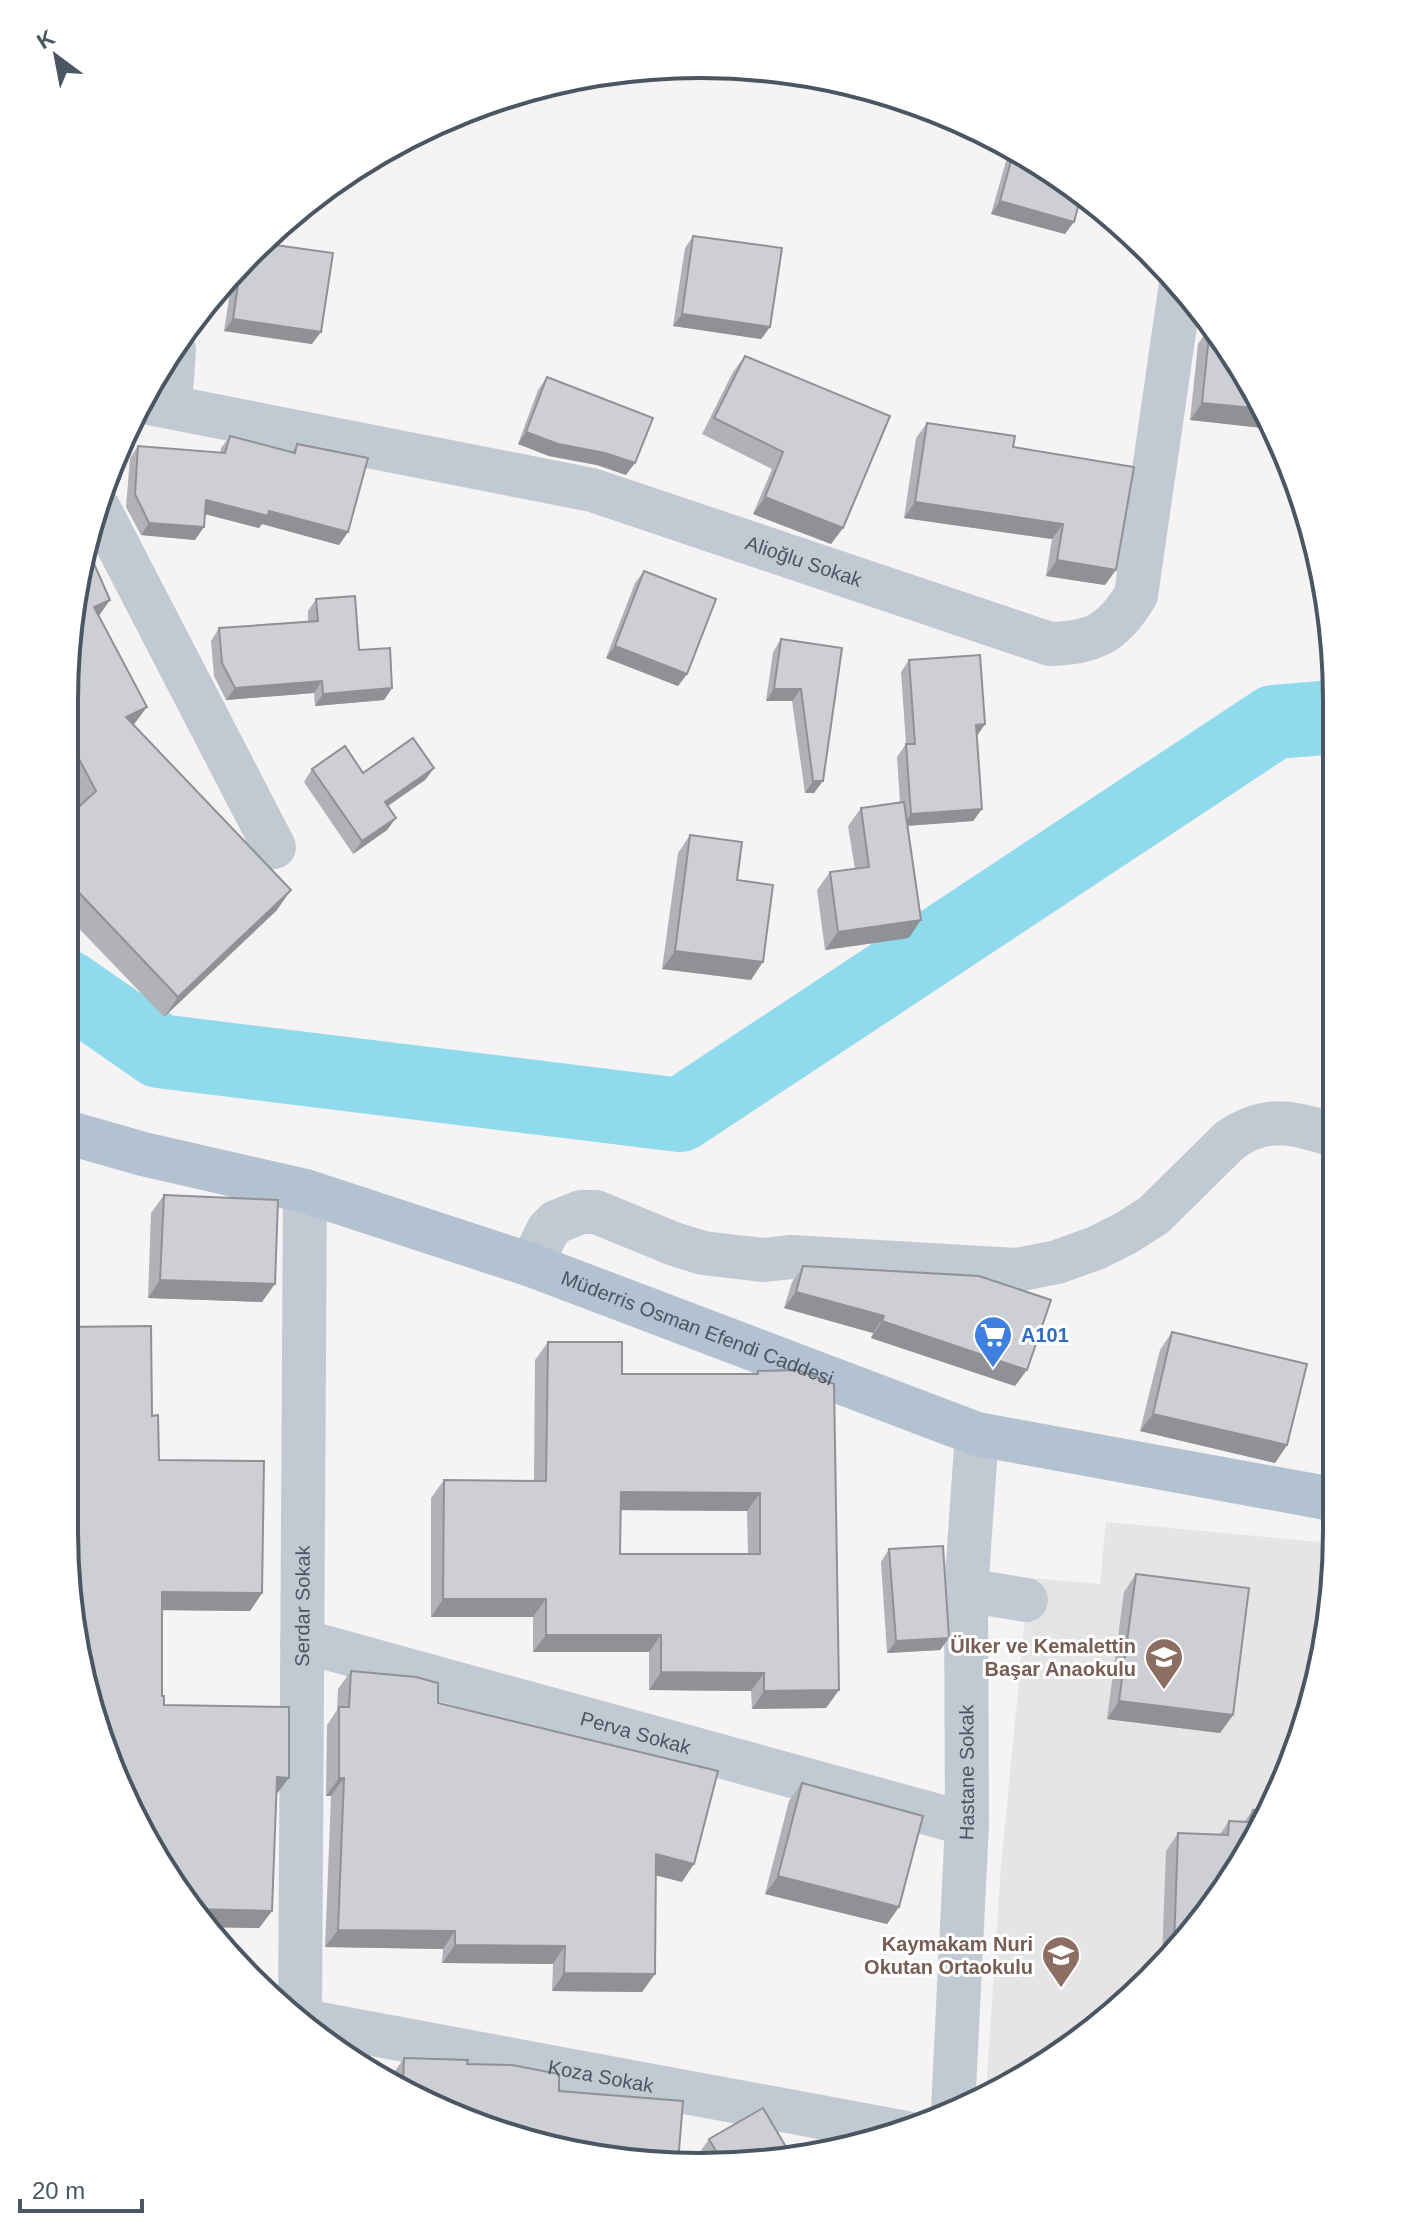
<svg xmlns="http://www.w3.org/2000/svg" width="1401" height="2231" font-family="Helvetica,sans-serif">
  <style>
    .education { fill: #e6e4e5 }
    .lines { fill: none; stroke-linecap: round; stroke-linejoin: round }
    .river { stroke: #90daee; stroke-width: 74 }
    .minor { stroke: #c1cad2; stroke-width: 44 }
    .major { stroke: #b3c2d1; stroke-width: 44 }
    .wall { fill: #b0b2b7; fill-rule: evenodd }
    .shaded-wall { fill: #909195 }
    .building { fill: #cdcfd5; stroke: #909195; stroke-width: 2; fill-rule: evenodd }
    .labels { text-anchor: middle; stroke-width: 6; stroke-linejoin: round; paint-order: stroke }
    .street-label { font-size: 20px; fill: #4a5661; stroke: #fff }
    .shop-label { font-size: 20px; font-weight: bold; fill: #366cbe; stroke: #fff; text-anchor: start }
    .education-label { font-size: 20px; font-weight: bold; fill: #785e54; stroke: #fff; text-anchor: end }
    .rim { fill: none; stroke: #4a5661; stroke-width: 4 }
  </style>
  <rect width="100%" height="100%" fill="#f5f3f3"/>
  <polygon class="education" points="1106,1522 1330,1543 1332,1613 1289,1774 1206,1918 1054,2059 986,2093 1001,1866 1029,1578 1100,1584"/>
  <g class="lines">
    <polyline class="river" points="67,987 159,1051 680,1115 1274,722 1335,717"/>
    <g class="minor">
      <path id="s1" d="M144,402L592,490L1050,644C1094,643 1113,633 1136,595L1181,284"/>
      <polyline points="170,406 174,350"/>
      <polyline points="99,509 274,847"/>
      <path d="M531,1265L548,1230L556,1222L581,1212H596L674,1244L703,1253L762,1260L791,1257L1017,1270L1057,1262L1096,1248L1126,1233L1154,1215L1230,1140C1268,1114 1292,1123 1334,1135"/>
      <polyline points="966,1590 1026,1600"/>
      <path id="s2" d="M302,1641L967,1824"/>
      <path id="s3" d="M298,2020L906,2133"/>
      <path id="s4" d="M300,2020L305,1191"/>
      <path id="s5" d="M953,2110L967,1824L966,1590L977,1434"/>
    </g>
    <path class="major" id="s6" d="M66,1132L143,1154L305,1191L531,1265L977,1434L1332,1499"/>
  </g>
  <g class="wall">
    <polygon points="1010,147 1082,192 1065,234 991,214"/>
    <polygon points="693,236 770,327 761,339 673,326 685,248"/>
    <polygon points="261,243 312,344 224,331 233,273"/>
    <polygon points="1210,326 1252,383 1273,429 1190,420 1198,344"/>
    <polygon points="745,356 843,528 831,544 753,514 772,469 702,434 733,372"/>
    <polygon points="547,377 626,475 597,465 549,456 518,444 538,390"/>
    <polygon points="927,423 1013,447 1105,585 1046,576 1052,539 904,518 916,438"/>
    <polygon points="230,436 292,452 297,444 348,532 339,545 262,524 259,528 205,514 195,540 141,535 126,507 130,458 138,446 220,453 221,448"/>
    <polygon points="644,571 687,674 678,686 606,658 635,583"/>
    <polygon points="316,599 392,688 384,700 315,706 314,693 226,700 214,676 211,641 219,628 308,621 308,611"/>
    <polygon points="99,616 134,725 277,910 164,1017 68,917 68,817 79,807 68,787 69,618"/>
    <polygon points="781,639 842,648 814,793 805,793 792,701 766,701 773,652"/>
    <polygon points="909,660 985,724 977,736 982,809 973,821 908,826 909,938 825,950 817,890 830,872 855,869 848,826 861,808 900,803 897,757 906,744 901,672"/>
    <polygon points="434,768 425,780 388,806 396,818 387,830 353,854 304,782 312,769 363,773"/>
    <polygon points="690,835 737,880 751,980 662,969 678,853"/>
    <polygon points="164,1195 262,1302 148,1298 151,1213"/>
    <polygon points="803,1266 1015,1386 871,1338 873,1333 784,1308 792,1282"/>
    <polygon points="1172,1332 1287,1445 1275,1463 1140,1431 1160,1350"/>
    <path d="M548,1342L622,1374H756L758,1371L839,1690L826,1708L752,1709L751,1691L649,1690V1652H533V1617H431V1498L444,1480L534,1481L535,1360ZM621,1510L747,1511L748,1554H620Z"/>
    <polygon points="152,1416 159,1460 262,1593 250,1611 162,1610 162,1696 164,1705 276,1795 272,1911 259,1928 204,1927 195,1918 98,1735"/>
    <polygon points="889,1549 949,1638 940,1650 887,1653 881,1562"/>
    <polygon points="1136,1574 1233,1715 1220,1733 1107,1719 1124,1592"/>
    <polygon points="351,1671 438,1703 682,1882 656,1875 655,1974 642,1992 552,1991 553,1964 442,1963 443,1949 325,1947 331,1796 326,1796 327,1725 337,1710 338,1689"/>
    <polygon points="802,1783 899,1907 887,1924 765,1894 789,1801"/>
    <polygon points="1253,1810 1268,1810 1206,1918 1162,1959 1166,1851 1178,1833 1220,1834 1229,1821 1244,1822"/>
    <polygon points="404,2058 467,2064 559,2091 496,2133 391,2077"/>
    <polygon points="709,2139 789,2152 700,2167 695,2166 693,2162"/>
  </g>
  <g class="shaded-wall">
    <polygon points="1000,201 1074,222 1065,234 991,214"/>
    <polygon points="682,314 770,327 761,339 673,326"/>
    <polygon points="233,319 321,332 312,344 224,331"/>
    <polygon points="1202,403 1264,409 1273,429 1190,420"/>
    <polygon points="526,432 605,453 635,463 626,475 597,465 549,456 518,444"/>
    <polygon points="765,497 843,528 831,544 753,514"/>
    <polygon points="206,500 269,511 348,532 339,545 262,524 259,528 197,512"/>
    <polygon points="915,502 1063,524 1052,539 904,518"/>
    <polygon points="149,523 204,527 195,540 141,535"/>
    <polygon points="1057,560 1116,570 1105,585 1046,576"/>
    <polygon points="110,600 96,620 94,607"/>
    <polygon points="615,646 687,674 678,686 606,658"/>
    <polygon points="322,681 314,693 226,700 235,688"/>
    <polygon points="392,688 384,700 315,706 323,694"/>
    <polygon points="774,689 801,689 792,701 766,701"/>
    <polygon points="147,707 132,727 126,717"/>
    <polygon points="985,724 976,737 976,725"/>
    <polygon points="434,768 425,780 376,814 385,802"/>
    <polygon points="813,781 823,781 814,793 805,793"/>
    <polygon points="982,809 973,821 902,826 911,814"/>
    <polygon points="396,818 387,830 353,854 362,841"/>
    <polygon points="291,890 277,910 164,1017 178,997"/>
    <polygon points="921,920 909,938 825,950 838,932"/>
    <polygon points="675,951 763,962 751,980 662,969"/>
    <polygon points="160,1280 275,1284 262,1302 148,1298"/>
    <polygon points="796,1292 884,1316 873,1333 784,1308"/>
    <polygon points="882,1321 1027,1370 1015,1386 871,1338"/>
    <polygon points="1153,1414 1287,1445 1275,1463 1140,1431"/>
    <polygon points="621,1492 760,1493 747,1511 608,1510"/>
    <polygon points="162,1592 262,1593 250,1611 150,1610"/>
    <polygon points="443,1599 546,1599 533,1617 431,1617"/>
    <polygon points="546,1635 661,1635 649,1652 533,1652"/>
    <polygon points="949,1638 940,1650 887,1653 896,1641"/>
    <polygon points="661,1672 764,1673 751,1691 649,1690"/>
    <polygon points="839,1690 826,1708 752,1709 764,1691"/>
    <polygon points="1119,1701 1233,1715 1220,1733 1107,1719"/>
    <polygon points="277,1777 289,1778 276,1795"/>
    <polygon points="339,1778 344,1778 331,1796 326,1796"/>
    <polygon points="656,1854 694,1864 682,1882 643,1872"/>
    <polygon points="778,1876 899,1907 887,1924 765,1894"/>
    <polygon points="179,1887 187,1887 182,1894"/>
    <polygon points="190,1909 272,1911 259,1928 204,1927 195,1918"/>
    <polygon points="338,1930 455,1931 443,1949 325,1947"/>
    <polygon points="455,1945 565,1946 553,1964 442,1963"/>
    <polygon points="564,1973 655,1974 642,1992 552,1991"/>
  </g>
  <g class="building">
    <polygon points="1014,150 1082,192 1074,222 1000,201"/>
    <polygon points="693,236 782,248 770,327 682,314"/>
    <polygon points="261,243 333,253 321,332 233,319 241,264"/>
    <polygon points="1210,326 1252,383 1264,409 1202,403"/>
    <polygon points="745,356 890,416 843,528 765,497 783,452 714,418"/>
    <polygon points="547,377 653,418 635,463 605,453 558,444 526,432"/>
    <polygon points="927,423 1015,436 1013,447 1134,467 1116,570 1057,560 1063,524 915,502"/>
    <polygon points="230,436 295,453 297,444 368,458 348,532 269,511 268,516 206,500 204,527 149,523 135,494 138,446 225,453"/>
    <polygon points="88,550 110,600 94,607 147,707 126,717 291,890 178,997 68,881 68,817 96,791 69,740 69,618"/>
    <polygon points="644,571 716,599 687,674 615,646"/>
    <polygon points="355,596 359,650 390,648 392,688 323,694 322,681 235,688 222,663 219,628 318,621 316,599"/>
    <polygon points="781,639 842,648 823,781 813,781 801,689 774,689"/>
    <polygon points="980,655 985,724 976,725 982,809 911,814 906,744 915,744 909,660"/>
    <polygon points="413,738 434,768 385,802 396,818 362,841 312,769 345,746 363,773"/>
    <polygon points="904,802 921,920 838,932 830,872 869,867 861,808"/>
    <polygon points="690,835 742,842 737,880 773,885 763,962 675,951"/>
    <polygon points="164,1195 278,1200 275,1284 160,1280"/>
    <polygon points="803,1266 979,1276 1051,1300 1027,1370 882,1321 884,1316 796,1292"/>
    <polygon points="151,1326 152,1416 158,1415 159,1460 264,1461 262,1593 162,1592 162,1696 164,1696 164,1705 289,1707 289,1778 277,1777 272,1911 190,1909 186,1901 187,1887 179,1887 98,1735 64,1530 65,1327"/>
    <polygon points="1172,1332 1307,1364 1287,1445 1153,1414"/>
    <path d="M548,1342H622V1374H758V1371L798,1370L834,1384L839,1690L764,1691V1673L661,1672V1635H546V1599H443L444,1480L546,1481ZM621,1492L760,1493V1554H620Z"/>
    <polygon points="943,1546 949,1638 896,1641 889,1549"/>
    <polygon points="1136,1574 1249,1588 1233,1715 1119,1701"/>
    <polygon points="351,1671 416,1677 438,1683 438,1703 718,1771 694,1864 656,1854 655,1974 564,1973 565,1946 455,1945 455,1931 338,1930 344,1778 339,1778 339,1707 349,1707"/>
    <polygon points="802,1783 923,1816 899,1907 778,1876"/>
    <polygon points="1253,1810 1268,1810 1206,1918 1174,1947 1178,1833 1228,1835 1229,1821 1249,1822"/>
    <polygon points="404,2058 468,2060 467,2064 512,2065 559,2074 559,2091 683,2101 678,2163 496,2133 403,2084"/>
    <polygon points="763,2108 789,2152 723,2163 709,2139"/>
  </g>
  <defs>
    <g id="supermarket-pin" transform="scale(2)"><path d="M0 17L-7.5 6A9.5 9.5 0 1 1 7.5 6Z" fill="#3f7fe0" stroke="#fff"/><path d="M-6-5.5h2.5l.6 2H6L4.5 2H-2.5L-4.4-4H-6ZM-1.5 3.2a1.3 1.3 0 1 0 .1 0ZM3 3.2a1.3 1.3 0 1 0 .1 0Z" fill="#fff"/></g>
    <g id="school-pin" transform="scale(2)"><path d="M0 17L-7.5 6A9.5 9.5 0 1 1 7.5 6Z" fill="#8d6e63" stroke="#fff"/><path d="M0-5L7-2L0 1L-7-2ZM-4 1L0 2.5L4 1V4Q0 6-4 4Z" fill="#fff"/></g>
  </defs>
  <g fill-rule="evenodd">
    <use href="#supermarket-pin" x="993" y="1335"/>
    <use href="#school-pin" x="1164" y="1657"/>
    <use href="#school-pin" x="1061" y="1955"/>
  </g>
  <g class="labels">
    <g class="street-label">
      <text dy="7" stroke="none"><textPath href="#s1" startOffset="680">Alioğlu Sokak</textPath></text>
      <text dy="7" stroke="none"><textPath href="#s6" startOffset="662">Müderris Osman Efendi Caddesi</textPath></text>
      <text dy="7" stroke="none"><textPath href="#s4" startOffset="414">Serdar Sokak</textPath></text>
      <text dy="7" stroke="none"><textPath href="#s2" startOffset="346">Perva Sokak</textPath></text>
      <text dy="7" stroke="none"><textPath href="#s5" startOffset="338">Hastane Sokak</textPath></text>
      <text dy="7" stroke="none"><textPath href="#s3" startOffset="308">Koza Sokak</textPath></text>
    </g>
    <g class="shop-label">
      <text x="1021" y="1342">A101</text>
    </g>
    <g class="education-label">
      <text x="1136" y="1653">Ülker ve Kemalettin<tspan x="1136" dy="23">Başar Anaokulu</tspan></text>
      <text x="1033" y="1951">Kaymakam Nuri<tspan x="1033" dy="23">Okutan Ortaokulu</tspan></text>
    </g>
  </g>
  <path d="M0 0H1401V2231H0ZM700 78H701A622 622 0 0 1 1323 700V1531A622 622 0 0 1 701 2153H700A622 622 0 0 1 78 1531V700A622 622 0 0 1 700 78Z" fill="#fff" fill-rule="evenodd"/>
  <path class="rim" d="M700 78H701A622 622 0 0 1 1323 700V1531A622 622 0 0 1 701 2153H700A622 622 0 0 1 78 1531V700A622 622 0 0 1 700 78Z"/>
  <g transform="translate(56 56) rotate(328)" stroke="#ffffff" stroke-width="6" paint-order="stroke">
  <path d="M0-6L14 30L0 20L-14 30Z" fill="#4a5661"/>
  <text y="-12" font-size="22" font-weight="bold" text-anchor="middle" fill="#4a5661">K</text>
  </g>
  <path d="M20 2199v12h122v-12" fill="none" stroke="#4a5661" stroke-width="4"/>
  <text x="32" y="2199" font-size="24" fill="#4a5661" stroke="#ffffff" stroke-width="6" paint-order="stroke">20 m</text>
</svg>
